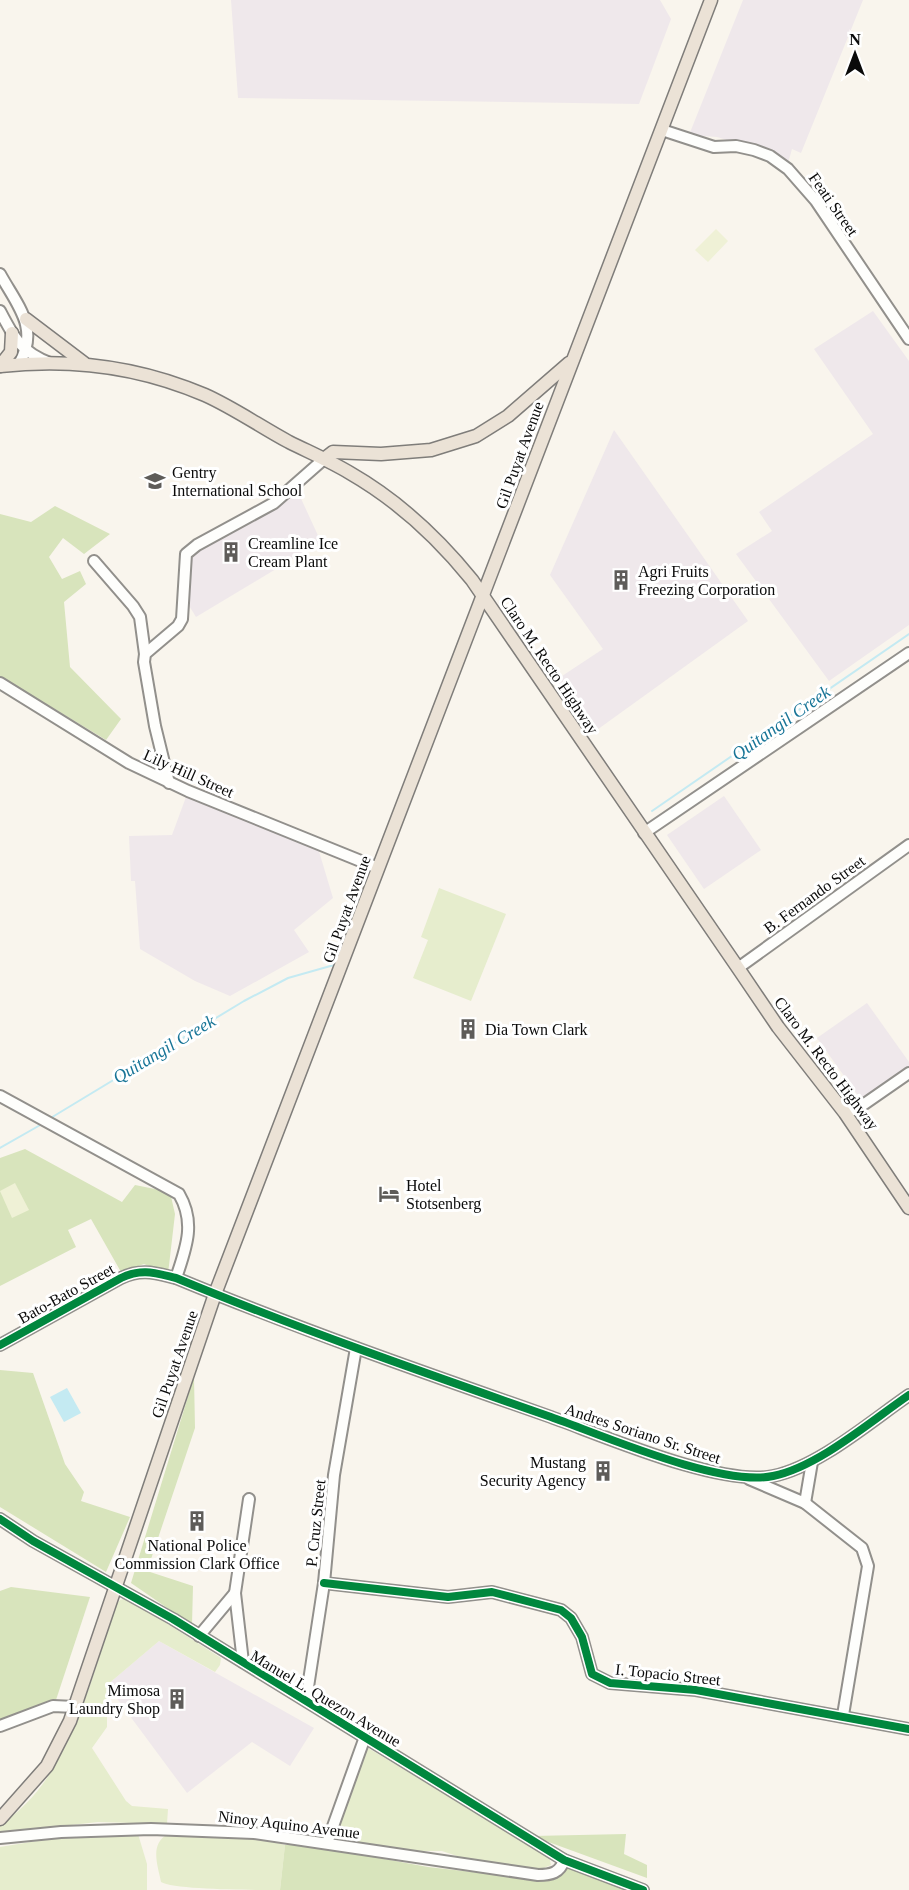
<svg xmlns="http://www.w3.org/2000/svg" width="909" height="1890" font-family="Georgia,serif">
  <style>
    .industrial { fill: #efe8eb }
    .green { fill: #e6edcd }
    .forest { fill: #d8e4bc }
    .pitch { fill: #eff1d6 }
    .water { fill: #c4eaf2 }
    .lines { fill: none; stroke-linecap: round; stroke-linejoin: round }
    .stream { stroke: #c4eaf2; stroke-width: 2 }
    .minor-casing { stroke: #92908c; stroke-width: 14 }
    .major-casing { stroke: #7f7d7a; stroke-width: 15 }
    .minor { stroke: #fefefc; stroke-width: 10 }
    .major { stroke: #ebe2d6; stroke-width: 12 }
    .cycleway-casing { stroke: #fff; stroke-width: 11 }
    .cycleway { stroke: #00873e; stroke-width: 8 }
    .labels { text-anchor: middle; stroke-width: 6; stroke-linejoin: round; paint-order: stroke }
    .street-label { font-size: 16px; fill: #0a0a0a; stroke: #fff }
    .poi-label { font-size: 16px; fill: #0a0a0a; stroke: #fff; text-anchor: start }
    .water-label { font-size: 18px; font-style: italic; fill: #187597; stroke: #fff }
  </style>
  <rect width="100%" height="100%" fill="#f9f5ed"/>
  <g class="industrial">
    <polygon points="231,0 660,0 671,19 639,104 238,98"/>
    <polygon points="743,0 863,0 801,153 792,149 788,163 744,145 717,137 689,135"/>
    <polygon points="873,311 909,361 909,625 829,681 736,554 772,531 759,512 873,434 814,349"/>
    <polygon points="614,430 748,621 594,732 556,680 603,649 550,575"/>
    <polygon points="298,492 321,542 196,617 188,604 190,554"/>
    <polygon points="724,796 761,850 704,889 667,835"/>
    <polygon points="186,797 318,848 333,898 294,930 309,952 230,996 195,981 140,949 135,881 131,881 129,836 172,835"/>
    <polygon points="867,1003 909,1062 909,1068 862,1101 817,1038"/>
    <polygon points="159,1641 314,1728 290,1766 252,1742 187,1793 107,1685"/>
  </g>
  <g class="green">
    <polygon points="439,888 506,914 471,1001 413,978 428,940 421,937"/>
    <path d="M127,1598L221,1658L220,1665L215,1672L159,1641L107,1685V1727L92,1748L126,1801L132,1806L168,1809L167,1824L98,1822L0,1833V1825C71,1779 90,1680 116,1605L120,1600Z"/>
    <polygon points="368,1748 549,1856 551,1865 539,1870 463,1858 442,1851 408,1851 343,1839 338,1834 339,1826 363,1749"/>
    <polygon points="92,1832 138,1834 147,1864 147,1890 0,1890 0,1847"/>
    <path d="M168,1834L258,1838L285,1845L280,1890C258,1890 173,1890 161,1882C158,1866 149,1844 168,1834Z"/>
  </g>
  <g class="forest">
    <polygon points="55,506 110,534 84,554 63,538 49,557 62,579 80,571 86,584 64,602 70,667 121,719 106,740 0,676 0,514 31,522"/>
    <polygon points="25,1149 122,1202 135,1185 170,1192 175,1214 168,1274 144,1264 121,1272 91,1219 68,1230 76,1247 0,1286 0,1158"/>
    <polygon points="0,1370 33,1373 65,1464 84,1492 81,1501 130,1517 106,1572 0,1507"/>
    <polygon points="194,1377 195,1428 147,1571 193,1586 192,1625 131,1583"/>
    <polygon points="11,1587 90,1597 53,1709 0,1729 0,1591"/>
    <polygon points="626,1834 624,1854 647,1865 647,1878 532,1836"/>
    <polygon points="285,1845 308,1845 428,1867 534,1879 567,1867 627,1890 280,1890"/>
  </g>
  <g class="pitch">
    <polygon points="716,229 728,241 708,262 695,250"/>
    <polygon points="15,1183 29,1210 12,1218 0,1191"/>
  </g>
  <polygon class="water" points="67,1388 81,1413 64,1422 50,1397"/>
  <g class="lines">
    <g class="stream">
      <polyline points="652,811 909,634"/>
      <polyline points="49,1119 244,1001 288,978 334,965"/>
      <polyline points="0,1148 42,1124"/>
    </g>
    <g class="minor-casing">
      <g id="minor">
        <polyline points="662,130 714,147 736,146 754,150 770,156 788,169 816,201 909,339"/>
        <path d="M0,274C17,305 40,328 19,364"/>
        <path d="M0,311C14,338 21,352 50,363"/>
        <polyline points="94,561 133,606 140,617 145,654"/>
        <polyline points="0,683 129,763 188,791 378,868"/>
        <polyline points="169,783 155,726 144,662 145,654 178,626 182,619 186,554 197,545 274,503 324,459"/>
        <polyline points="644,833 909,653"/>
        <polyline points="738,968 909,845"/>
        <path d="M0,1096L179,1194C196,1223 186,1248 176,1278"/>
        <polyline points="845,1113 860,1107 909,1073"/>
        <path d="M0,1345L121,1278C142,1268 155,1273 176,1278C299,1329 425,1373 551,1417C604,1436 721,1487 773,1476C818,1467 871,1421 909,1395"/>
        <polyline points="749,1479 805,1503 862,1548 868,1566 843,1715"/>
        <polyline points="805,1503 812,1462"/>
        <polyline points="0,1519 33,1541 173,1619 564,1860 643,1890"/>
        <polyline points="324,1583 448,1597 492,1592 561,1610 571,1618 582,1637 592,1674 610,1683 696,1690 909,1729"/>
        <polyline points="199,1636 235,1593"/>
        <polyline points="243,1662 235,1593 249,1499"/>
        <polyline points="306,1700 324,1583 334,1475 356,1348"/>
        <polyline points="0,1726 53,1706 75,1707"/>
        <path d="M0,1838L61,1832L151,1829L254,1833L538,1875C551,1875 560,1873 564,1860"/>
        <polyline points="327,1843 365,1737"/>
      </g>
    </g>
    <g class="major-casing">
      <g id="major">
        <polyline points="26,319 84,363"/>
        <path d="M0,366C70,358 140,367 205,395C234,408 261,427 289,442C309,452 330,461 350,473C397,500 438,538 472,580L738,968L778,1027L845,1113L909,1208"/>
        <polyline points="0,366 11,352 12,333"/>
        <polyline points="324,459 333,452 381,454 431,450 476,436 508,416 569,363"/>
        <polyline points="0,1819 47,1766 70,1721 215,1294 711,0"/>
      </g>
    </g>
    <use href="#minor" class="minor"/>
    <use href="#major" class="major"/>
    <g class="cycleway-casing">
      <g id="cycleway">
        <path d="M0,1345L121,1278C142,1268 155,1273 176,1278C299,1329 425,1373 551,1417C604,1436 721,1487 773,1476C818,1467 871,1421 909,1395"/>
        <polyline points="0,1519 33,1541 173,1619 564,1860 643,1890"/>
        <polyline points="324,1583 448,1597 492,1592 561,1610 571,1618 582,1637 592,1674 610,1683 696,1690 909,1729"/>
      </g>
    </g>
    <use href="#cycleway" class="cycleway"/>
  </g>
  <defs>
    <g id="school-bare" transform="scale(1.62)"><path d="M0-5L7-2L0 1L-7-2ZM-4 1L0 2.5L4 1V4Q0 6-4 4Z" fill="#5e5c59" stroke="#fff" stroke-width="2.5" paint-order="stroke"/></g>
    <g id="building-bare" transform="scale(1.62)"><path d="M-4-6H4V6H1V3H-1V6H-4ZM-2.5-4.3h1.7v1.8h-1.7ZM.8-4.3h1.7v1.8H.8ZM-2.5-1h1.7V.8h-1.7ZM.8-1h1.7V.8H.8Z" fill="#5e5c59" stroke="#fff" stroke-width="2.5" paint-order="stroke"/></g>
    <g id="hotel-bare" transform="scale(1.62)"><path d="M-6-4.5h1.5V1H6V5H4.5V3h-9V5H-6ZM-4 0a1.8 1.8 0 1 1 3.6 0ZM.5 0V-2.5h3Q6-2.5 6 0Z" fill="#5e5c59" stroke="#fff" stroke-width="2.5" paint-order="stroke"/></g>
  </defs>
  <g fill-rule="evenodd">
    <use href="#school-bare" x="155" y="481"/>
    <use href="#building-bare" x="231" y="552"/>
    <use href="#building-bare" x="621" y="580"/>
    <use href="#building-bare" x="468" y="1029"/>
    <use href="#hotel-bare" x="389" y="1194"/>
    <use href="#building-bare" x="603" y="1471"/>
    <use href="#building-bare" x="197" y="1521"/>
    <use href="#building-bare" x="177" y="1699"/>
  </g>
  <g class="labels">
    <g class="street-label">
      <text transform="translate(834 204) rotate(55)" y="6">Feati Street</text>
      <text transform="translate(519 455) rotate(-70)" y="6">Gil Puyat Avenue</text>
      <text transform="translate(550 665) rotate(56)" y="6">Claro M. Recto Highway</text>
      <text transform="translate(189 773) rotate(24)" y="6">Lily Hill Street</text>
      <text transform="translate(814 894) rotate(-36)" y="6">B. Fernando Street</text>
      <text transform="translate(346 909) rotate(-70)" y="6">Gil Puyat Avenue</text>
      <text transform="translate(827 1063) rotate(53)" y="6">Claro M. Recto Highway</text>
      <text transform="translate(66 1293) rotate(-29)" y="6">Bato-Bato Street</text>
      <text transform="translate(174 1364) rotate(-71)" y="6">Gil Puyat Avenue</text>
      <text transform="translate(643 1433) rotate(18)" y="6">Andres Soriano Sr. Street</text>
      <text transform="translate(315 1523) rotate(-84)" y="6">P. Cruz Street</text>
      <text transform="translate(668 1674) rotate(6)" y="6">I. Topacio Street</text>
      <text transform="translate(326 1698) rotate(31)" y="6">Manuel L. Quezon Avenue</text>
      <text transform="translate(289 1824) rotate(7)" y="6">Ninoy Aquino Avenue</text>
    </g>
    <g class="poi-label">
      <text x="172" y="478">Gentry<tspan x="172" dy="18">International School</tspan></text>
      <text x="248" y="549">Creamline Ice<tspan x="248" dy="18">Cream Plant</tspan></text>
      <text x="638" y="577">Agri Fruits<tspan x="638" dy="18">Freezing Corporation</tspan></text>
      <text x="485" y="1035">Dia Town Clark</text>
      <text x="406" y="1191">Hotel<tspan x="406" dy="18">Stotsenberg</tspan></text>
      <text x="586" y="1468" text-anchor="end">Mustang<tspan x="586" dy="18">Security Agency</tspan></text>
      <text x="197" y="1551" text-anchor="middle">National Police<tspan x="197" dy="18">Commission Clark Office</tspan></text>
      <text x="160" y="1696" text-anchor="end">Mimosa<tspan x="160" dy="18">Laundry Shop</tspan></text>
    </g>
    <g class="water-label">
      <text transform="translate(781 723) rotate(-35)" y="6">Quitangil Creek</text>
      <text transform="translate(164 1049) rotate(-31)" y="6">Quitangil Creek</text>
    </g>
  </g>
  <g transform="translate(855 54)" stroke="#ffffff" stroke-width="4.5" paint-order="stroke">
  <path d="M0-4.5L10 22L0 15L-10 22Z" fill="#0a0a0a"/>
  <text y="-9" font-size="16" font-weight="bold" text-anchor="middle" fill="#0a0a0a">N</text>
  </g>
</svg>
